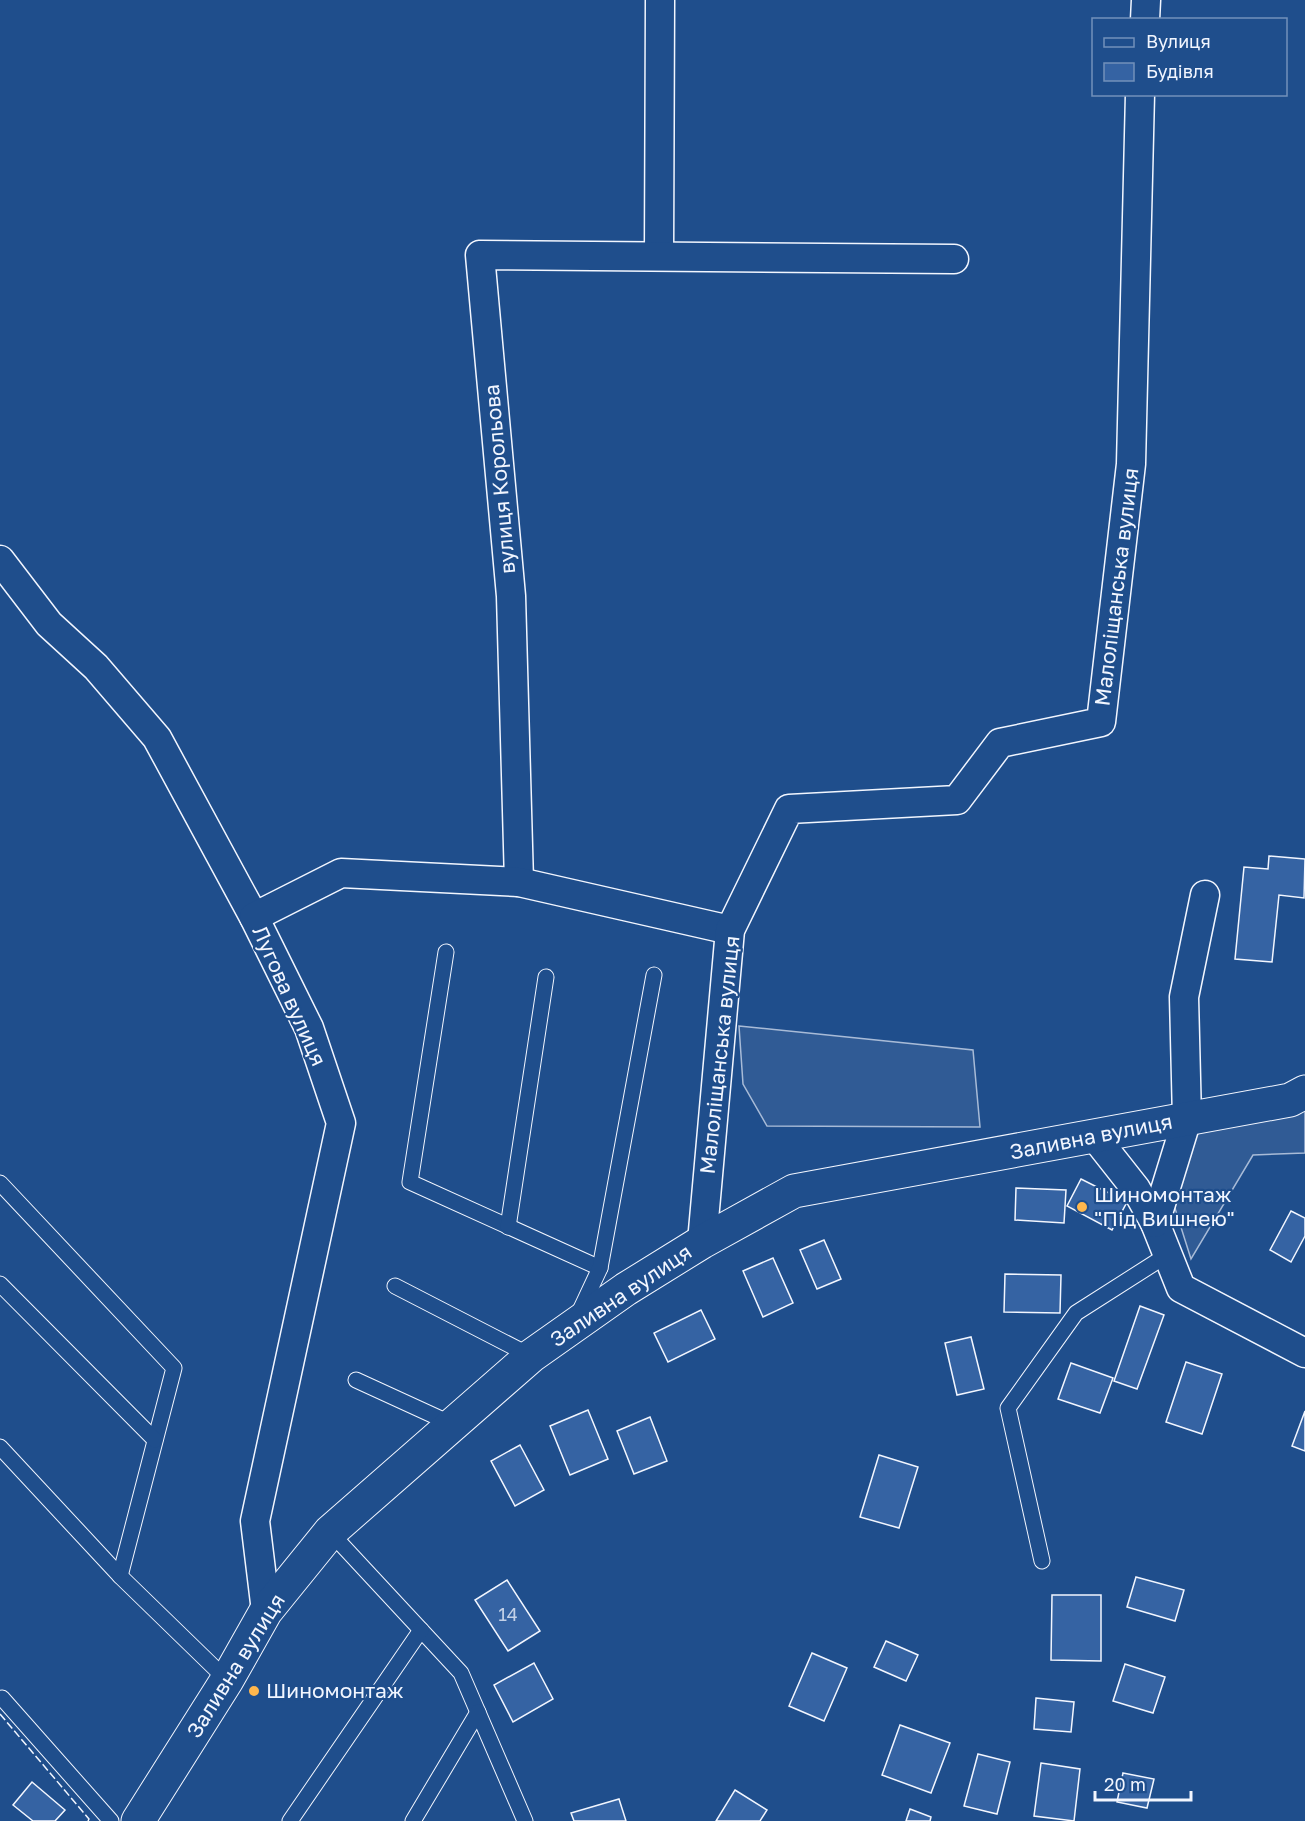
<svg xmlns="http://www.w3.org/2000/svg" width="1305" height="1821" font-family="'Golos Text',sans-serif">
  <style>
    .built { fill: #305b95; stroke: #a8bbd7; stroke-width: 1.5 }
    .building { fill: #3563a3; stroke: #f2f6ff; stroke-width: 1.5 }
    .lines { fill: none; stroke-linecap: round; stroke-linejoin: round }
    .service-casing { stroke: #f2f6ff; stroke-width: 17 }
    .minor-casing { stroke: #f2f6ff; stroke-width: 31 }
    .tertiary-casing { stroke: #f2f6ff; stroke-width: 35 }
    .service { stroke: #1f4e8c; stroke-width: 15 }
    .minor { stroke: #1f4e8c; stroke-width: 28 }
    .tertiary { stroke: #1f4e8c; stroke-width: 33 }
    .fence { stroke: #f2f6ff; stroke-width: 1.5; stroke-dasharray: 8 3; stroke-linecap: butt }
    .poi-dot { fill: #ffb74d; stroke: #1f4e8c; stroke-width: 2 }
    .labels { text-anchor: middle; stroke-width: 4.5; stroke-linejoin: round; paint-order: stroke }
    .number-label { font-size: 18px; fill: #c3d1e8 }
    .street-label { font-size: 21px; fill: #f2f6ff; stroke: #1f4e8c }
    .poi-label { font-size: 21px; fill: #f2f6ff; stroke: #1f4e8c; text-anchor: start }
  </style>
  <rect width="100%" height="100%" fill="#1f4e8c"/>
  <g class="built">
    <polygon points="739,1026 973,1050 980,1127 767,1126 743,1084"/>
    <polygon points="1305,1092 1305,1153 1253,1155 1191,1259 1167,1183 1187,1119"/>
  </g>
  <g class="building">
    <polygon points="1269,856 1305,859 1304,898 1279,895 1272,962 1235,959 1244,867 1268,869"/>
    <polygon points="1081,1179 1127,1202 1112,1230 1067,1206"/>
    <polygon points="1016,1188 1066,1190 1064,1223 1015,1220"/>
    <polygon points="1291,1211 1305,1218 1305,1236 1291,1262 1270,1250"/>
    <polygon points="824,1240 841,1279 817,1289 800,1250"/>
    <polygon points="773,1258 793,1303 763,1317 743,1271"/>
    <polygon points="1005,1274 1061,1275 1060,1313 1004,1312"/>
    <polygon points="1140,1306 1164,1315 1137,1389 1114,1381"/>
    <polygon points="701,1310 715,1339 668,1362 654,1333"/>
    <polygon points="971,1337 984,1389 957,1395 945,1343"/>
    <polygon points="1186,1362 1222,1374 1202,1434 1166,1422"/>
    <polygon points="1071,1363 1113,1378 1100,1413 1058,1399"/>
    <polygon points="588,1410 608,1459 570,1475 550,1426"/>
    <polygon points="1305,1411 1305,1451 1292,1446"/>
    <polygon points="650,1417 667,1461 634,1474 617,1431"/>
    <polygon points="520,1445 544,1490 515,1506 491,1461"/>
    <polygon points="879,1455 918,1467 899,1528 860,1517"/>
    <polygon points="1136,1577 1184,1590 1175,1621 1127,1607"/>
    <polygon points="507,1580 540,1631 508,1651 475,1600"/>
    <polygon points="1052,1595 1101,1595 1101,1661 1051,1660"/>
    <polygon points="886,1641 918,1655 906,1681 874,1667"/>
    <polygon points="812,1653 847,1668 824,1721 789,1706"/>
    <polygon points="534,1663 553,1699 513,1722 494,1685"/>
    <polygon points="1125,1664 1165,1677 1153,1713 1113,1701"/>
    <polygon points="1036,1698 1074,1702 1071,1732 1034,1729"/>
    <polygon points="900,1725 950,1743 931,1793 882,1775"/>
    <polygon points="978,1754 1010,1762 997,1814 964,1806"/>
    <polygon points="1041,1763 1080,1769 1074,1821 1034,1816"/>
    <polygon points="1123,1773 1154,1779 1147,1808 1117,1802"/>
    <polygon points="32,1782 65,1810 55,1821 33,1821 13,1805"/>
    <polygon points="735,1790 767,1810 760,1821 716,1821"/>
    <polygon points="619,1799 626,1821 574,1821 571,1813"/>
    <polygon points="910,1809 931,1817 930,1821 906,1821"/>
  </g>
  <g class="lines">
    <g class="service-casing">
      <g id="service">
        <polyline points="446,952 410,1182 600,1268"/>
        <polyline points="0,1183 174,1368 120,1576"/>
        <polyline points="508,1227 546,977"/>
        <polyline points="0,1284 155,1440"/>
        <polyline points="395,1286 531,1356"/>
        <polyline points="578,1315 600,1268 654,975"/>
        <polyline points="356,1380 452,1424"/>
        <polyline points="0,1447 120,1576 227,1680"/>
        <polyline points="330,1532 461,1673 525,1821"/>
        <polyline points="1042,1561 1008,1408 1076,1313 1167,1255"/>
        <polyline points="2,1698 111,1821"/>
        <polyline points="290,1821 421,1630"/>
        <polyline points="413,1821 478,1712"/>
      </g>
    </g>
    <g class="minor-casing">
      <g id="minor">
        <polyline points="1145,20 1146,0"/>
        <polyline points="659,256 660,0"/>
        <polyline points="0,560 49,624 96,667 157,738 254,917 309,1028 341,1123 255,1521 266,1611"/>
        <polyline points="519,882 511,596 480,255 954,259"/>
        <polyline points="254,917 341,873 519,882 730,930"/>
        <polyline points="1095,1137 1136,1189 1155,1223 1181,1288 1305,1353"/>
        <polyline points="1155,1223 1187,1119 1184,997 1205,895"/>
        <polyline points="702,1242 730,930 789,809 957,800 1000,743 1101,722 1131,464 1140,94"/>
      </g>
    </g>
    <g class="tertiary-casing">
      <polyline id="tertiary" points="138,1821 227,1680 266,1611 330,1532 531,1356 626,1289 702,1242 794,1191 1290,1100 1305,1092"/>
    </g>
    <use href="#service" class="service"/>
    <use href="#minor" class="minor"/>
    <use href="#tertiary" class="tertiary"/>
    <polyline class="fence" points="0,1714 89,1819 88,1821"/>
  </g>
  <g class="poi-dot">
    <circle cx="1082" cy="1207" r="6"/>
    <circle cx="254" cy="1691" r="6"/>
  </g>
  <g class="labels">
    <g class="number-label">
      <text x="508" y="1621">14</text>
    </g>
    <g class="street-label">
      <text transform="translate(500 479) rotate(-95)" y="7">вулиця Корольова</text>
      <text transform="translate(1117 587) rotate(-83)" y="7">Малоліщанська вулиця</text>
      <text transform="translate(289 996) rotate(66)" y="7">Лугова вулиця</text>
      <text transform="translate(720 1055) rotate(-84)" y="7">Малоліщанська вулиця</text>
      <text transform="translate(1091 1137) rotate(-11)" y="7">Заливна вулиця</text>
      <text transform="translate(621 1296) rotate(-34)" y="7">Заливна вулиця</text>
      <text transform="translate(236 1666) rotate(-58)" y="7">Заливна вулиця</text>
    </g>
    <g class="poi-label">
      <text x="1094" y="1202">Шиномонтаж<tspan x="1094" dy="24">"Під Вишнею"</tspan></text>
      <text x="266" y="1698">Шиномонтаж</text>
    </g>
  </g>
  <rect x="1092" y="18" width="195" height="78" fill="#1f4e8c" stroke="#7391ba" stroke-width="1.5"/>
  <rect x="1104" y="38" width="30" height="9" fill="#1f4e8c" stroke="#7391ba" stroke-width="1.5"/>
  <text x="1146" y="48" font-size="18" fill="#f2f6ff">Вулиця</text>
  <rect x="1104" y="63" width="30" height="18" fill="#3563a3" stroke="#7391ba" stroke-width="1.5"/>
  <text x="1146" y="78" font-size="18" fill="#f2f6ff">Будівля</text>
  <path d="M1095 1791v9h96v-9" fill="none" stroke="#f2f6ff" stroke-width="3"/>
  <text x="1104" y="1791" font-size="18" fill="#f2f6ff" stroke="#1f4e8c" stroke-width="4.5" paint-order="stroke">20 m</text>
</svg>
